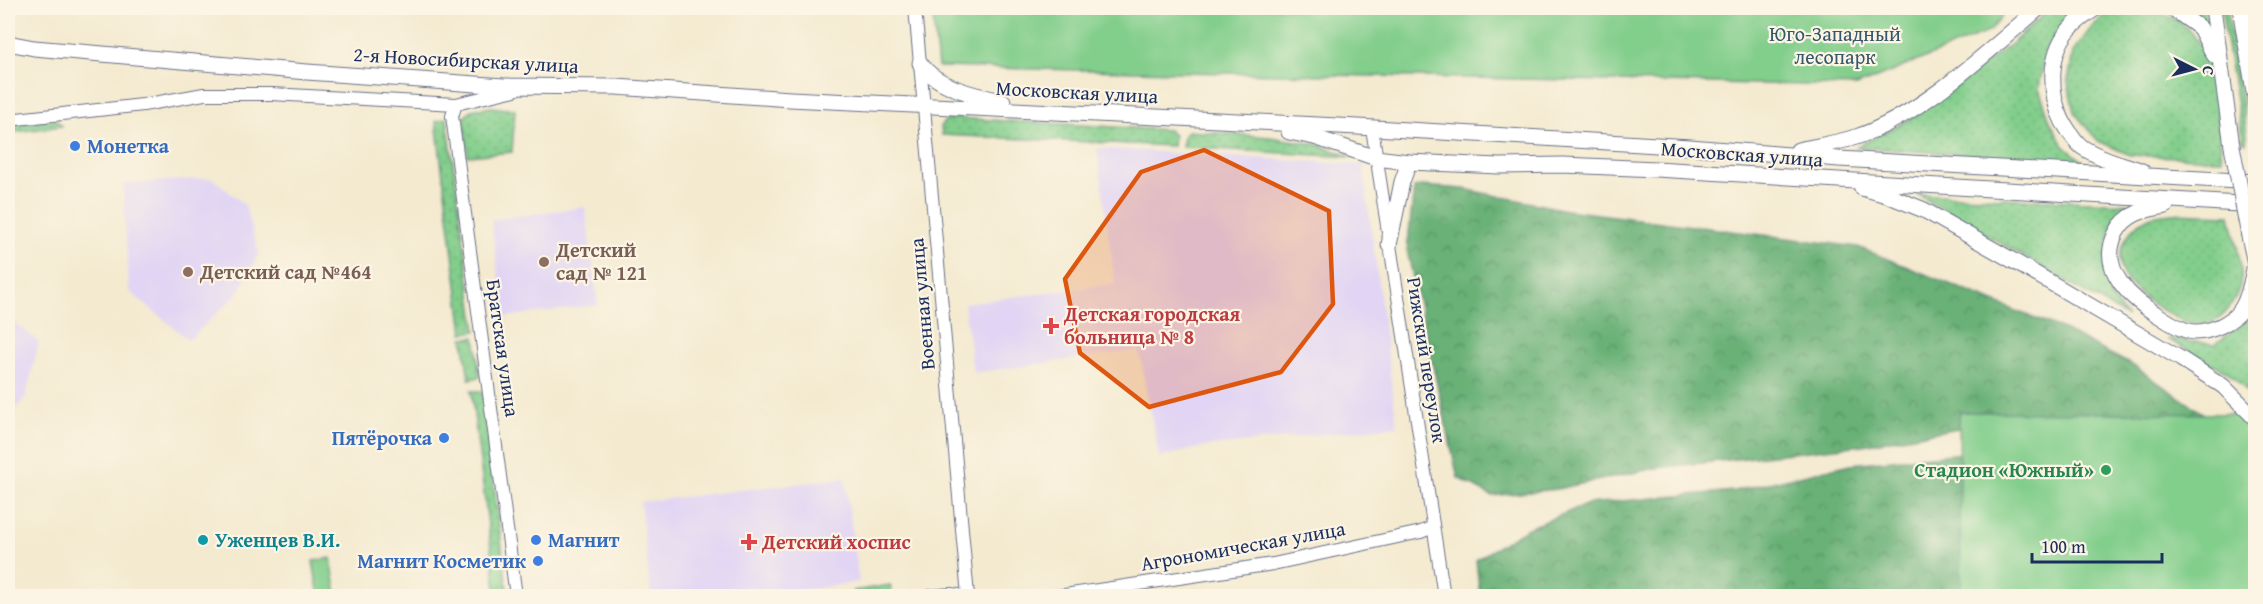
<svg xmlns="http://www.w3.org/2000/svg" width="2263" height="604" font-family="'Gentium Book Plus',serif">
  <style>
    .built { fill: #e1d4f4 }
    .grass { fill: url(#grass-dots); stroke: #4e7e74; stroke-width: 1.5 }
    .forest { fill: url(#forest-crowns); stroke: #42706a; stroke-width: 1.5 }
    .park { fill: #82ce8b; stroke: #4e7e74; stroke-width: 1.5 }
    .lines { fill: none; stroke-linecap: round; stroke-linejoin: round }
    .minor-casing { stroke: #677086; stroke-width: 14 }
    .major-casing { stroke: #677086; stroke-width: 17 }
    .minor { stroke: #fff; stroke-width: 12 }
    .major { stroke: #fff; stroke-width: 15 }
    .major-bridge-casing { stroke: #677086; stroke-width: 17; stroke-linecap: butt }
    .major-bridge { stroke: #fff; stroke-width: 15 }
    .marked { fill: #de5710; fill-opacity: 0.2; stroke: #de5710; stroke-width: 4.5; stroke-linejoin: round }
    .shop-dot { fill: #3f7fe0; stroke: #fcf5e5; stroke-width: 2 }
    .education-dot { fill: #8d6e63; stroke: #fcf5e5; stroke-width: 2 }
    .health-dot { fill: #e0444e; stroke: #fcf5e5; stroke-width: 2 }
    .leisure-dot { fill: #2e9e5b; stroke: #fcf5e5; stroke-width: 2 }
    .culture-dot { fill: #0f9aa8; stroke: #fcf5e5; stroke-width: 2 }
    .labels { text-anchor: middle; stroke-width: 4.5; stroke-linejoin: round; paint-order: stroke }
    .park-label { font-size: 20px; fill: #355769; stroke: #fcf5e5 }
    .street-label { font-size: 20px; fill: #1b2f5e; stroke: #fcf5e5 }
    .shop-label { font-size: 20px; font-weight: bold; fill: #366cbe; stroke: #fcf5e5; text-anchor: start }
    .education-label { font-size: 20px; font-weight: bold; fill: #785e54; stroke: #fcf5e5; text-anchor: start }
    .health-label { font-size: 20px; font-weight: bold; fill: #be3a42; stroke: #fcf5e5; text-anchor: start }
    .leisure-label { font-size: 20px; font-weight: bold; fill: #27864d; stroke: #fcf5e5; text-anchor: end }
    .culture-label { font-size: 20px; font-weight: bold; fill: #0d838f; stroke: #fcf5e5; text-anchor: start }
  </style>
  <defs>
    <pattern id="grass-dots" width="8" height="8" patternUnits="userSpaceOnUse" patternTransform="scale(1.5)"><rect width="8" height="8" fill="#82ce8b"/><path d="M2 2h.1M6 6h.1" fill="none" stroke="#70b17a" stroke-width="1.8" stroke-linecap="round"/></pattern>
    <pattern id="forest-crowns" width="20" height="18" patternUnits="userSpaceOnUse" patternTransform="scale(1.5)"><rect width="20" height="18" fill="#69b177"/><path d="M2 6a3 3 0 1 1 6 0M12 15a3 3 0 1 1 6 0" fill="none" stroke="#569065"/></pattern>
  </defs>
  <rect width="100%" height="100%" fill="#fcf5e5"/>
  <filter id="ink" filterUnits="userSpaceOnUse"><feTurbulence type="fractalNoise" baseFrequency=".0167" numOctaves="2"/><feDisplacementMap in="SourceGraphic" scale="12" xChannelSelector="R" yChannelSelector="G"/><feConvolveMatrix kernelMatrix="1 2 1 2 8 2 1 2 1" color-interpolation-filters="sRGB"/></filter>
  <filter id="wash" filterUnits="userSpaceOnUse"><feTurbulence type="fractalNoise" baseFrequency=".008" numOctaves="4" result="noise"/><feDisplacementMap in="SourceGraphic" scale="24" xChannelSelector="R" yChannelSelector="G"/><feGaussianBlur stdDeviation="1.35" result="paint"/><feColorMatrix in="noise" values="0 0 0 0 0 0 0 0 0 0 0 0 0 0 0 0 0 1.4 0 .05"/><feComposite in="paint" operator="in"/></filter>
  <g filter="url(#wash)">
    <rect width="100%" height="100%" fill="#f4ead0"/>
    <g class="built">
      <polygon points="1097,148 1363,165 1397,426 1204,447 1159,457 1139,350 973,373 964,303 1115,284"/>
      <polygon points="212,178 245,205 259,253 239,292 189,340 129,291 123,184"/>
      <polygon points="585,207 598,305 504,317 491,220"/>
      <polygon points="8,318 39,342 26,396 8,419"/>
      <polygon points="845,478 859,582 761,596 651,596 640,502"/>
    </g>
    <g class="grass">
      <polygon points="2051,8 2078,8 2058,30 2045,52 2039,89 2050,121 2064,146 2085,163 1856,147 1910,119 2012,43"/>
      <polygon points="2188,8 2204,8 2208,25"/>
      <polygon points="2221,8 2227,8 2247,134 2246,143 2243,141"/>
      <path d="M2129,9C2145,10 2169,13 2182,24C2220,56 2217,115 2222,159L2130,155L2098,141L2074,112L2068,82L2073,52L2092,27L2104,16Z"/>
      <polygon points="491,107 515,110 512,152 468,156 464,118 471,110"/>
      <polygon points="447,118 476,331 463,333 436,121"/>
      <polygon points="956,118 1169,130 1174,136 1173,146 942,135 941,126 945,121"/>
      <polygon points="56,120 62,126 8,133 8,124"/>
      <polygon points="1188,131 1269,137 1315,144 1353,157 1182,147 1184,136"/>
      <polygon points="1917,194 2129,204 2111,229 2104,264 2111,298 2127,317"/>
      <path d="M2172,213L2230,215C2233,230 2243,265 2241,279C2239,296 2226,320 2207,324C2184,329 2132,295 2123,274C2113,252 2130,226 2149,217C2155,214 2165,214 2172,213Z"/>
      <polygon points="2252,317 2256,335 2255,399 2228,372 2167,339 2215,344"/>
      <polygon points="475,337 480,377 469,379 463,338"/>
      <polygon points="471,391 482,391 508,596 497,596"/>
      <polygon points="890,585 891,590 886,595 856,596 853,591"/>
    </g>
    <g class="forest">
      <polygon points="1421,186 1464,189 1566,210 1858,247 2063,330 2132,365 2226,429 2255,466 2255,596 1981,424 1862,445 1656,468 1557,489 1492,496 1458,478 1407,250 1414,188"/>
      <polygon points="1964,453 2044,596 1480,596 1476,560 1526,529 1588,504 1734,491 1851,464"/>
    </g>
    <g class="park">
      <polygon points="932,8 2009,8 1990,31 1857,86 938,67"/>
      <polygon points="1959,412 2235,414 2250,430 2256,509 2255,596 1961,596"/>
      <polygon points="331,558 337,596 319,596 313,561"/>
    </g>
  </g>
  <g filter="url(#ink)">
    <g class="lines">
      <g class="minor-casing">
        <g id="minor">
          <polyline points="915,8 968,596"/>
          <polyline points="456,104 452,116 516,596"/>
          <polyline points="8,120 143,105 204,94 271,94 456,104 515,90"/>
          <polyline points="1372,128 1444,596"/>
          <polyline points="930,596 951,594 964,596"/>
          <polyline points="1058,596 1273,564 1421,532 1433,527"/>
        </g>
      </g>
      <g class="major-casing">
        <g id="major">
          <path d="M2096,8C2086,15 2076,21 2068,31C2048,56 2049,95 2063,122C2069,131 2074,141 2082,147C2100,159 2123,164 2142,171"/>
          <polyline points="2172,8 2200,28 2214,55"/>
          <polyline points="2213,8 2232,146"/>
          <polyline points="2240,8 2256,103"/>
          <polyline points="2252,40 2256,9"/>
          <polyline points="8,43 34,48 307,72 504,86 616,87 790,99 1358,127 1690,147 1839,159 2256,182"/>
          <path d="M920,63C936,87 976,96 1003,101"/>
          <polyline points="1289,132 1314,137 1376,158 1409,162 1499,166 1563,165 1656,169 2256,205"/>
          <path d="M1798,150C1817,146 1837,143 1856,137C1922,115 1987,52 2039,8"/>
          <polyline points="1862,188 1887,195 1924,210 2017,263 2181,359 2223,386 2256,419"/>
          <path d="M2166,206C2146,209 2126,213 2116,233C2097,270 2132,300 2161,317C2170,323 2183,331 2194,332C2212,332 2232,323 2242,308C2250,295 2252,278 2255,264"/>
          <polyline points="2249,236 2256,268"/>
          <polyline points="1389,245 1402,182 1409,162"/>
        </g>
      </g>
      <use href="#minor" class="minor"/>
      <use href="#major" class="major"/>
      <g class="major-bridge-casing">
        <polyline id="major-bridge" points="2232,146 2249,236"/>
      </g>
      <use href="#major-bridge" class="major-bridge"/>
    </g>
  </g>
  <path class="marked" d="M1204,150L1329,211L1333,304L1281,372L1149,407L1080,353L1065,279L1141,172Z"/>
  <g class="shop-dot">
    <circle cx="75" cy="146" r="6"/>
    <circle cx="444" cy="438" r="6"/>
    <circle cx="536" cy="540" r="6"/>
    <circle cx="538" cy="561" r="6"/>
  </g>
  <g class="education-dot">
    <circle cx="544" cy="262" r="6"/>
    <circle cx="188" cy="272" r="6"/>
  </g>
  <g class="health-dot">
    <path d="M1048 317h6v6h6v6h-6v6h-6v-6h-6v-6h6z"/>
    <path d="M746 533h6v6h6v6h-6v6h-6v-6h-6v-6h6z"/>
  </g>
  <circle class="leisure-dot" cx="2106" cy="470" r="6"/>
  <circle class="culture-dot" cx="203" cy="540" r="6"/>
  <g class="labels">
    <g class="park-label">
      <text x="1835" y="41">Юго-Западный<tspan x="1835" dy="23">лесопарк</tspan></text>
    </g>
    <g class="street-label">
      <text transform="translate(466 60) rotate(3)" y="7">2-я Новосибирская улица</text>
      <text transform="translate(1077 92) rotate(3)" y="7">Московская улица</text>
      <text transform="translate(1742 154) rotate(4)" y="7">Московская улица</text>
      <text transform="translate(922 304) rotate(-95)" y="7">Военная улица</text>
      <text transform="translate(503 348) rotate(82)" y="7">Братская улица</text>
      <text transform="translate(1427 360) rotate(81)" y="7">Рижский переулок</text>
      <text transform="translate(1243 546) rotate(-10)" y="7">Агрономическая улица</text>
    </g>
    <g class="shop-label">
      <text x="87" y="153">Монетка</text>
      <text x="432" y="445" text-anchor="end">Пятёрочка</text>
      <text x="548" y="547">Магнит</text>
      <text x="526" y="568" text-anchor="end">Магнит Косметик</text>
    </g>
    <g class="education-label">
      <text x="556" y="257">Детский<tspan x="556" dy="23">сад № 121</tspan></text>
      <text x="200" y="279">Детский сад №464</text>
    </g>
    <g class="health-label">
      <text x="1064" y="321">Детская городская<tspan x="1064" dy="23">больница № 8</tspan></text>
      <text x="762" y="549">Детский хоспис</text>
    </g>
    <g class="leisure-label">
      <text x="2094" y="477">Стадион «Южный»</text>
    </g>
    <g class="culture-label">
      <text x="215" y="547">Уженцев В.И.</text>
    </g>
  </g>
  <rect width="2263" height="604" fill="none" stroke="#fcf5e5" stroke-width="30"/>
  <g transform="translate(2194 69) rotate(96)" stroke="#fcf5e5" stroke-width="4.5" paint-order="stroke">
  <path d="M0-4.5L10 22L0 15L-10 22Z" fill="#1b2f5e"/>
  <text y="-9" font-size="16" font-weight="bold" text-anchor="middle" fill="#1b2f5e">С</text>
  </g>
  <path d="M2032 553v9h130v-9" fill="none" stroke="#1b2f5e" stroke-width="3"/>
  <text x="2041" y="553" font-size="18" fill="#1b2f5e" stroke="#fcf5e5" stroke-width="4.5" paint-order="stroke">100 m</text>
</svg>
